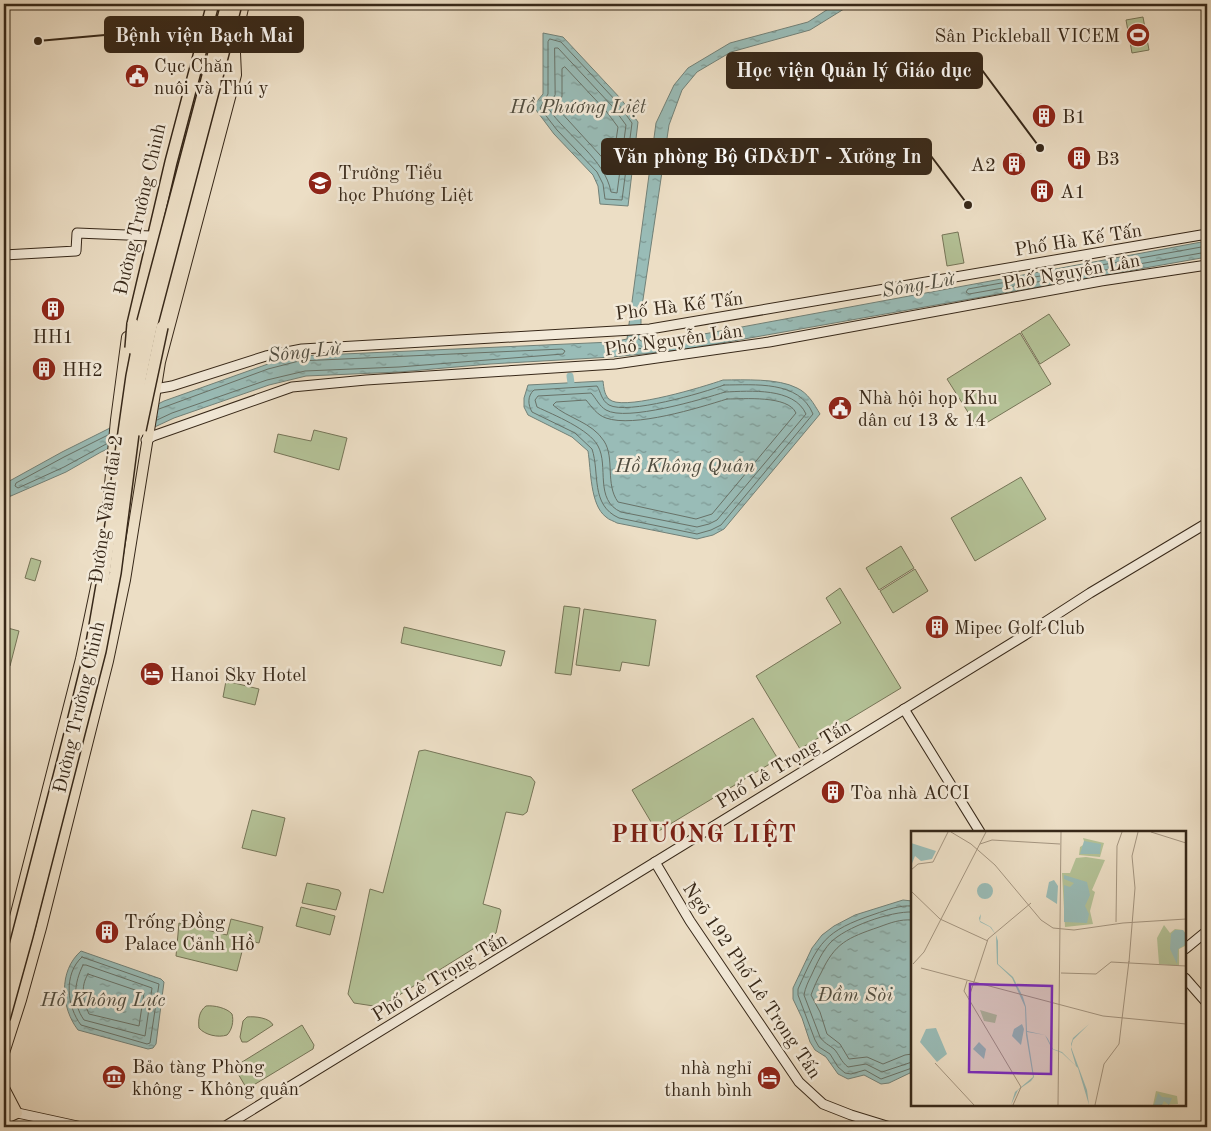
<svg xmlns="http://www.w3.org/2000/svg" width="1211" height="1131" font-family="'Old Standard TT',serif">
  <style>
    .green { fill: #b4c297; stroke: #767558 }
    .water { fill: url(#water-ripples); stroke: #728178 }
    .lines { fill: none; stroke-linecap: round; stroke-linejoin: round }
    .shore { stroke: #687268; stroke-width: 1 }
    .canal { stroke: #99bcb7; stroke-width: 7 }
    .secondary-casing { stroke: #372819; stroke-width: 11 }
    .primary-casing { stroke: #372819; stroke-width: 12 }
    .highway-casing { stroke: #372819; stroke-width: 14 }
    .secondary { stroke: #f3ead9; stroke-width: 9 }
    .primary { stroke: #ecdec5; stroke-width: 10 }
    .highway { stroke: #ecdec5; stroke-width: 11 }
    .highway-bridge-casing { stroke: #372819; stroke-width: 14; stroke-linecap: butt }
    .highway-bridge { stroke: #ecdec5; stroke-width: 11 }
    .labels { text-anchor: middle; stroke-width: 5; stroke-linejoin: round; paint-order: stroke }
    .poi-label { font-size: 19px; fill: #372819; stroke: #f3ead9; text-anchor: start }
    .street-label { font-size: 19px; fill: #372819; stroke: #f3ead9 }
    .water-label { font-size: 20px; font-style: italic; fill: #504d40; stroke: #f3ead9 }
    .district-label { font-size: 24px; font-weight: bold; letter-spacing: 1px; fill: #7a1f14; stroke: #f3ead9 }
    .inset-road { fill: none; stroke: #a49580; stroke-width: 1 }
    .view { fill: #7b2cbf; fill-opacity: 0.15; stroke: #7b2cbf; stroke-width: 2.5 }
    .inset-edge { fill: none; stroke: #372819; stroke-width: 2.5 }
    .leader { fill: none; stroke: #372819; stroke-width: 2 }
    .callout-dot { fill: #372819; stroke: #f3ead9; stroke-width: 2 }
    .callout { fill: #372819; stroke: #372819; stroke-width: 2 }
    .callout-label { font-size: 20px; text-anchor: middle; font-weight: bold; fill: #fff }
  </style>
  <defs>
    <pattern id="water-ripples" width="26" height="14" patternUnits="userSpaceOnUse" patternTransform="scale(1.25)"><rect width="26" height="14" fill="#99bcb7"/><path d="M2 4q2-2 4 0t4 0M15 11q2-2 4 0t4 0" fill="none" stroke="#7e9994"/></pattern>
  </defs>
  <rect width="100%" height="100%" fill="#ecdec5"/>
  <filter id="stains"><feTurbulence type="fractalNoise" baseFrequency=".004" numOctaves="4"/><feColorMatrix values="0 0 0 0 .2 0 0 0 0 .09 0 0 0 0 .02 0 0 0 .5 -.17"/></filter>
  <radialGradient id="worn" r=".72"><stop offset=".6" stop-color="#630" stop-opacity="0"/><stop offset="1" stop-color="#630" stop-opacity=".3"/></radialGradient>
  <g class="green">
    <polygon points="1143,17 1149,50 1132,53 1126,20"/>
    <polygon points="958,232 964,263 947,266 942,235"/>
    <polygon points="1049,314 1070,345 1040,364 1021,332"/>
    <polygon points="1020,333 1051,384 978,428 947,379"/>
    <polygon points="314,430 347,438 339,470 274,452 278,434 311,441"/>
    <polygon points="1021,477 1046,519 975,561 951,518"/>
    <polygon points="901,546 914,568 879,590 866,568"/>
    <polygon points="31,558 41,561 35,581 25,578"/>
    <polygon points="915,569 928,591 893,613 880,591"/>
    <polygon points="840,588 901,688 800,749 756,676 841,623 826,598"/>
    <polygon points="564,606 580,608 571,675 555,673"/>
    <polygon points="584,609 656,620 649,666 622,662 620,671 576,665"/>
    <polygon points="4,627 19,631 10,666 4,664"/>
    <polygon points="404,627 505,651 501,666 401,643"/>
    <polygon points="226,681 259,689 255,705 223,697"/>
    <polygon points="753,718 778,759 657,832 632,790"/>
    <polygon points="425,750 531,777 535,782 527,812 523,815 506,812 483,904 500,909 501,911 496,933 489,939 380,1007 354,1003 348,994 370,889 383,893 419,751"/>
    <polygon points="252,810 285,818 276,856 242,848"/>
    <polygon points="307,883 339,890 341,893 336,910 302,903"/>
    <polygon points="301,907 335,916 330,935 296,926"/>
    <polygon points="231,919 263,927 259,943 245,940 237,971 176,956 179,923 227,935"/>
    <path d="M206,1006C214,1005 227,1008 232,1014C234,1021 232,1030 227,1035C218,1038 205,1035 199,1028C198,1020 199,1011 206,1006Z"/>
    <path d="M247,1017C255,1016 270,1018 273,1025L247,1042H242L240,1037L243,1021Z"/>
    <polygon points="302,1025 314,1045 313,1049 247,1089 234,1067"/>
  </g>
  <g class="water">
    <path d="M836,4H852L810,30L731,52L697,72L682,90L669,125L641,313V336C652,342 656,339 668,337C676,336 684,336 693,336L1207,241V257L682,350L612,357L490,364L399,372L306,376L269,385L174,418L101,452L66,472L4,499V484L62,452L164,401L282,359L299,356L612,342L627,339L656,123L674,85L688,68L730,43L808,22Z"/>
    <polygon points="543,33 563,37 621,99 638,122 628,206 600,204 598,186 593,175 554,134 533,106 543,94"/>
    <path d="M723,380C744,380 778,378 797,388C808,393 814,404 820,414L724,529L713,535L697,539L617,523C614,521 609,520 606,517C590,505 591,470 588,451L572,437L528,415L524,407V398L528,385L603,381C604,388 604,397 612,401C630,409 703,387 723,380Z"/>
    <polygon points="903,900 912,901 912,1072 889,1083 881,1084 864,1075 848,1079 838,1074 826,1057 815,1050 810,1042 802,1018 793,999 793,988 812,948 822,935 834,926 855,915"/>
    <path d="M81,951L161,979L164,982L156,1044L153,1048L148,1049L78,1030C61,1008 58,971 81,951Z"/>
  </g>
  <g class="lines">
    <g class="shore">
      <polygon points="550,39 561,42 617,102 632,123 622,200 605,199 603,184 597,172 557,130 540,108 548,94 548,42"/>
      <path d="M555,48H558L612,106L626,125L617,193L611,192C605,159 567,136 548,108L555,95Z"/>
      <polygon points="565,67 606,111 618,127 612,167 610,166 558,109 562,96 562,69"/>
      <polyline points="1207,246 968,289 966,292 969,294 1207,252"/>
      <polygon points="634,336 646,344 646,348 624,350 623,347 630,343"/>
      <path d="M724,385C755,385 799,380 813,414L721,525L711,530L697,534L619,518C590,505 600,473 592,449L575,433L532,412C528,405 527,396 534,390L597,386C601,392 601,400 609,405C627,415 703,393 724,385Z"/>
      <path d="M725,392C750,391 794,387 806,414L717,520L709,524L697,527L621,512C594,500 609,466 598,446C589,429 554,415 537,407L535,400L538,396L591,393C596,398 599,406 606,410C626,422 703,399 725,392Z"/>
      <path d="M727,399C744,399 788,395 796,413L712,514L696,519L618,502C605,484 615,458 604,441C592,422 567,418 553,405L556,402L586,400C592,407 597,415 606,418C634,428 698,408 727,399Z"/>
      <polyline points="157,420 172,413 267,380 305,371 399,367 563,354 565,351 562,349 299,361 268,369 159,409"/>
      <polyline points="108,443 64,467 18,488 15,486 16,483 64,457 108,435"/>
      <path d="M912,906C899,905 887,910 875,914C824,931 819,942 798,989V995L815,1040L819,1047L830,1054L838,1067L845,1073L851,1074L865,1070L881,1079L912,1068"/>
      <path d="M912,912C891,911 845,927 830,943C822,952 817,963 812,974C809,980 805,988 804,995L820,1037C824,1043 829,1045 834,1049C839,1054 841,1062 848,1067L866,1064L882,1072L912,1062"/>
      <path d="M912,920C900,919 890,923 879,927C847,938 835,943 821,973C817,980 814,987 811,995L820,1012L827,1034L840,1044L849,1059L867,1057L883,1064L905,1055L912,1054"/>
      <path d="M82,957L159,984L150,1043L147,1044L81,1025C67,1007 63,974 82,957Z"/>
      <path d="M83,965H86L152,988L145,1036L84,1020C72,1003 74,983 83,965Z"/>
      <path d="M88,974L144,993L139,1026L89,1014C83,1001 80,987 88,974Z"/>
    </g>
    <polyline class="canal" points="570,376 571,383"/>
    <g class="secondary-casing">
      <g id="secondary">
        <polyline points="4,255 76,251 77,233 151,236"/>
        <polyline points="155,389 172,386 266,356 302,349 650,329 1207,234"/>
        <polyline points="146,440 153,436 292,387 366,380 615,364 769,342 1101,281 1207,265"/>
        <polyline points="904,709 980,832"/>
        <polyline points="655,862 690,921 799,1082 823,1104 851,1115 890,1127"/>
        <polyline points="1185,949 1207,931"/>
        <polyline points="1185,978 1207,1003"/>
        <polyline points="4,1110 82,1127"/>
        <polyline points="224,1127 1025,635 1090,593 1207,523"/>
      </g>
    </g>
    <g class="primary-casing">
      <g id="primary">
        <polyline points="232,49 235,43 244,4"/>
        <polyline points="108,506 116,420 127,337"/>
        <polyline points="4,960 81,659 99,573"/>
        <polyline points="4,1053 21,1000 41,928 108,661 125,580 160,362 236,75 235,53"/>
        <polyline points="4,1088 17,1113 4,1119"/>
      </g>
    </g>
    <g class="highway-casing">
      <g id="highway">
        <polyline points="133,324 171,162 212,7"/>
        <polyline points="162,327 235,43"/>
      </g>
    </g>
    <use href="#secondary" class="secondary"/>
    <use href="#primary" class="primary"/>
    <use href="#highway" class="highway"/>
    <g class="highway-bridge-casing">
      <g id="highway-bridge">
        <polyline points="131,348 133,324"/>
        <polyline points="140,430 162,327"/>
        <polyline points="4,989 68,742 91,649 104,574 132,376 142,325 227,4"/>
        <polyline points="4,1019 27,936 100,651 115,573 140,379 151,327 236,4"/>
      </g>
    </g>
    <use href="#highway-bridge" class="highway-bridge"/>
  </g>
  <defs>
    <g id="stadium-disc" transform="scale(1.25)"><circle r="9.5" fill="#8f2418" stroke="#f3ead9"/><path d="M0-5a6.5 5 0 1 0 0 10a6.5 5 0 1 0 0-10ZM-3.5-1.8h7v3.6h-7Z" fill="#fff"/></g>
    <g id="civic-disc" transform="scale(1.25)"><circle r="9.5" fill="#8f2418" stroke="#f3ead9"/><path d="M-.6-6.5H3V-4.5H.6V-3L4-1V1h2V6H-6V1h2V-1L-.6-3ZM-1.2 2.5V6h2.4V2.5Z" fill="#fff"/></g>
    <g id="building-disc" transform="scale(1.25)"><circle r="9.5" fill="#8f2418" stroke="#f3ead9"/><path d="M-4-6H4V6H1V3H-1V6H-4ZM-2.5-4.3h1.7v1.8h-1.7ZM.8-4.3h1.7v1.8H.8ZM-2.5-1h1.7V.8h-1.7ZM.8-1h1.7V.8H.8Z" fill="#fff"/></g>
    <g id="school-disc" transform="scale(1.25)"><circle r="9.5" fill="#8f2418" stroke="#f3ead9"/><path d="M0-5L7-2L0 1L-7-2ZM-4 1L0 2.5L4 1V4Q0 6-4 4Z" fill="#fff"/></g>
    <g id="hotel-disc" transform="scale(1.25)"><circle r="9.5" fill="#8f2418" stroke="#f3ead9"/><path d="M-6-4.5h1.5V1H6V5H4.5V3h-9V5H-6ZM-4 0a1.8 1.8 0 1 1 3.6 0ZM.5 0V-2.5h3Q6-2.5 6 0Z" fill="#fff"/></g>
    <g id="museum-disc" transform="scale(1.25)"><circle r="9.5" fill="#8f2418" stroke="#f3ead9"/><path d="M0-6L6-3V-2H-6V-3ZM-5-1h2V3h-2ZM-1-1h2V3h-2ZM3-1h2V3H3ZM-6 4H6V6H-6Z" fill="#fff"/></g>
  </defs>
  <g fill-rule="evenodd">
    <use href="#stadium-disc" x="1138" y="35"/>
    <use href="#civic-disc" x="137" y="76"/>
    <use href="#building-disc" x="1044" y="116"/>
    <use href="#building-disc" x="1079" y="158"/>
    <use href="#building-disc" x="1014" y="164"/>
    <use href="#school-disc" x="320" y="183"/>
    <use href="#building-disc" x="1042" y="191"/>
    <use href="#building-disc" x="53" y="309"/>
    <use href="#building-disc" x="44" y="369"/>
    <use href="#civic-disc" x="840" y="408"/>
    <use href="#building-disc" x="937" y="627"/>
    <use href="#hotel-disc" x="152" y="674"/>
    <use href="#building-disc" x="833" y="792"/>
    <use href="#building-disc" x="107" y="932"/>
    <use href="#museum-disc" x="114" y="1077"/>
    <use href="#hotel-disc" x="769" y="1078"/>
  </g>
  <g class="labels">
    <g class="poi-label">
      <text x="1120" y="42" text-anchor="end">Sân Pickleball VICEM</text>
      <text x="154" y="72">Cục Chăn<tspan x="154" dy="22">nuôi và Thú y</tspan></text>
      <text x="1062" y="123">B1</text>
      <text x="1096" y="165">B3</text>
      <text x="996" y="171" text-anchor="end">A2</text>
      <text x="338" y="179">Trường Tiểu<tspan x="338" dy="22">học Phương Liệt</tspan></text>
      <text x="1060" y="198">A1</text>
      <text x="53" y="343" text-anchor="middle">HH1</text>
      <text x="62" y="376">HH2</text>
      <text x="858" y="404">Nhà hội họp Khu<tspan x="858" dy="22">dân cư 13 &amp; 14</tspan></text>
      <text x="954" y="634">Mipec Golf Club</text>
      <text x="170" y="681">Hanoi Sky Hotel</text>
      <text x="850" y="799">Tòa nhà ACCI</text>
      <text x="124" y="928">Trống Đồng<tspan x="124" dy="22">Palace Cảnh Hồ</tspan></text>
      <text x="132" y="1073">Bảo tàng Phòng<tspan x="132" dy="22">không - Không quân</tspan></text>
      <text x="752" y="1074" text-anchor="end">nhà nghỉ<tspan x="752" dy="22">thanh bình</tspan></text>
    </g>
    <g class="street-label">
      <text transform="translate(139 209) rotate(-77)" y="7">Đường Trường Chinh</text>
      <text transform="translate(1078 239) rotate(-9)" y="7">Phố Hà Kế Tấn</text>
      <text transform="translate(1071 271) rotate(-10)" y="7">Phố Nguyễn Lân</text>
      <text transform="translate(679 305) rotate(-7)" y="7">Phố Hà Kế Tấn</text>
      <text transform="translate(673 339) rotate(-8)" y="7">Phố Nguyễn Lân</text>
      <text transform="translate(105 509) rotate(-82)" y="7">Đường Vành đai 2</text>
      <text transform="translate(78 707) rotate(-77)" y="7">Đường Trường Chinh</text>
      <text transform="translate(783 763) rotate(-31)" y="7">Phố Lê Trọng Tấn</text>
      <text transform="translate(439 976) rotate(-31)" y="7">Phố Lê Trọng Tấn</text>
      <text transform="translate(753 980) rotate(56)" y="7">Ngõ 192 Phố Lê Trọng Tấn</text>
    </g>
    <g class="water-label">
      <text x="578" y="113">Hồ Phương Liệt</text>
      <text transform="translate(918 284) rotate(-10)" y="7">Sông Lừ</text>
      <text transform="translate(304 351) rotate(-6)" y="7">Sông Lừ</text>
      <text x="685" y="472">Hồ Không Quân</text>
      <text x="855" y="1001">Đầm Sòi</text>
      <text x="103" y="1006">Hồ Không Lực</text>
    </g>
    <g class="district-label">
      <text x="704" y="842">PHƯƠNG LIỆT</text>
    </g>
  </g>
  <g transform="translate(911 831)">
    <rect width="275" height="275" fill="#ecdec5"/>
    <path d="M172,7L193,12L189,26L168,24L169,16L174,13ZM175,26L194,29L181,59L184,61L179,80L182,93L154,96L151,42H159L165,27ZM253,94L259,102L264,98L272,99L275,103L274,115L268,118V135L248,133L246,107ZM69,179L86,184L84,192L73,190ZM245,260L266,265L267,273L242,274Z" fill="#b4c297"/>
    <path d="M173,10L190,13L189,23H169ZM0,12L25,20L21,28L10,30L4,25L0,35ZM153,44L176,51L179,64L174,75L178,83L176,92L153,91V54L159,56L163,52L153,48ZM143,49L147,55L146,73L135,66L138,51ZM66 60a8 8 0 1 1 16 0a8 8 0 1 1-16 0ZM70,83L69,90L80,96L85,104L87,110V133L102,146L112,166L115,176L116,200L134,204L137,208L142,218L151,221L165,235L160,218V213L162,207L178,193L162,209L160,216L176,259L178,274L167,237L151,222L141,218L134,204L116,201L123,246L120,250L107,259L100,274L104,261L122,246L115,204L114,176L101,147L86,133L85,104L79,96L69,91L68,87ZM264,99H272L275,104L274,114L267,118L266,133L259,118L260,103ZM111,193L113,198L110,214L101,205L103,198ZM25,197L36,223L26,231L9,211L15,198ZM68,211L75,218L73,228L62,218ZM247,262L251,266L261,267L258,274L253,270L251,274H243Z" fill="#99bcb7"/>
    <path class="inset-road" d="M40,1L60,13L84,34L130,89L142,97L163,99L212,92L275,88M240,1L275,12M69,13L81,9L149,13M0,39L7,33L22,31L37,1M0,60L29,88L77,110M205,91L206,15L211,1M218,131L224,57L221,25L227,1M2,133L13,121L75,1M10,137L192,185L275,193M150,142L185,143L200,131L275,135M56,150L53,160L110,256L102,274M58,166L77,108L120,72M24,232L63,274M147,274L150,1M184,274L193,233L208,213L218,130"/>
    <path class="view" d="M59,153L141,155L140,243L58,241Z"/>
    <rect width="275" height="275" class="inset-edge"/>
  </g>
  <path class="leader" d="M38 41L105 35M1040 148L982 70M968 205L931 156"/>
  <g class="callout-dot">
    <circle cx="38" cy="41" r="5"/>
    <circle cx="1040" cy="148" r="5"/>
    <circle cx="968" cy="205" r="5"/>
  </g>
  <g class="callout">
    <rect x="105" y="17" width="198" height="35" rx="5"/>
    <rect x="727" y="53" width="255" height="35" rx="5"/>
    <rect x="602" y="139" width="329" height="35" rx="5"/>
  </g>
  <g class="callout-label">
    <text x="204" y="42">Bệnh viện Bạch Mai</text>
    <text x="854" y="77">Học viện Quản lý Giáo dục</text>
    <text x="767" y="163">Văn phòng Bộ GD&amp;ĐT - Xưởng In</text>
  </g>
  <rect width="1211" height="1131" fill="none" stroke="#ecdec5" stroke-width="20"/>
  <rect x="5" y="5" width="1201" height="1121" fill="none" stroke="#372819" stroke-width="2.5"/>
  <rect x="10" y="10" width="1191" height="1111" fill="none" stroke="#372819"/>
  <rect width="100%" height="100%" filter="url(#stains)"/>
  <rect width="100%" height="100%" fill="url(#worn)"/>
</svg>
